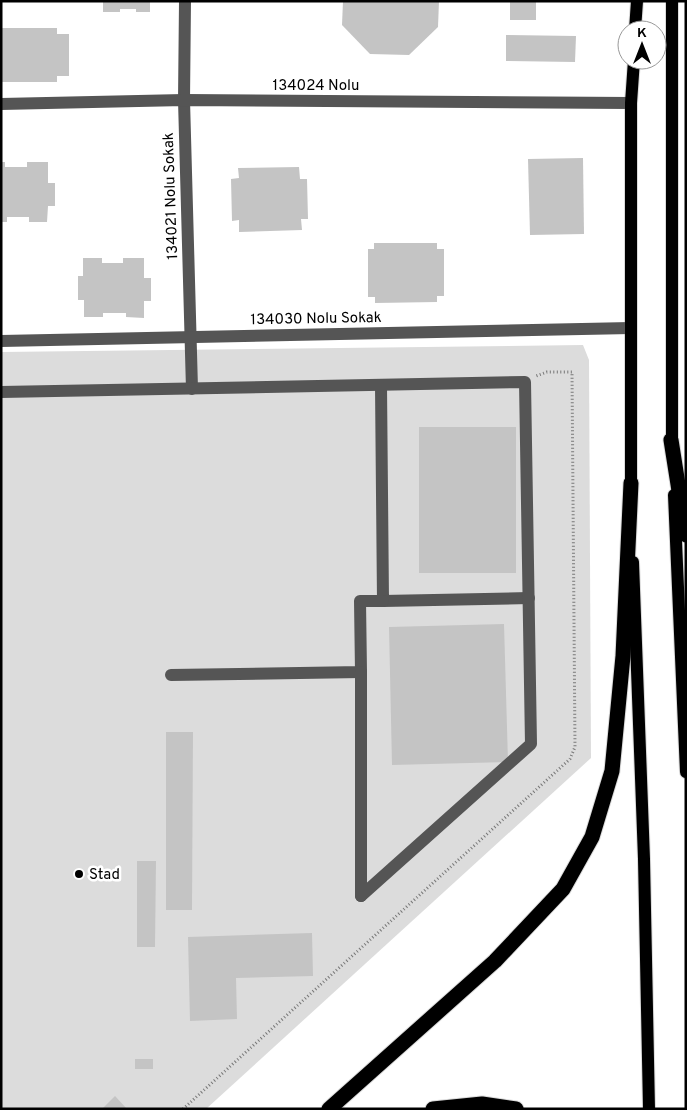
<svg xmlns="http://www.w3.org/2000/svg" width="687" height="1110" font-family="Overpass,sans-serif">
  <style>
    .green { fill: #dcdcdc }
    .building { fill: #c4c4c4 }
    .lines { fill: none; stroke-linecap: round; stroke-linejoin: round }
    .major-casing { stroke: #dbdbdb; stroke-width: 14 }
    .highway-casing { stroke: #dbdbdb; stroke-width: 17 }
    .path { stroke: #777; stroke-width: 3; stroke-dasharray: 1 2.5; stroke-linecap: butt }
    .minor { stroke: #555; stroke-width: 12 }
    .major { stroke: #000; stroke-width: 12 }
    .highway { stroke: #000; stroke-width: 15 }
    .poi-dot { fill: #000; stroke: #fff; stroke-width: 2 }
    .labels { text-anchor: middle; stroke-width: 5; stroke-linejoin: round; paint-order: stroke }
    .street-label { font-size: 15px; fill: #000; stroke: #fff }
    .poi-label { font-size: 15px; fill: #000; stroke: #fff; text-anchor: start }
  </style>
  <rect width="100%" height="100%" fill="#fff"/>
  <polygon class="green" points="583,345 589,360 591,758 206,1109 1,1109 1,352"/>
  <g class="building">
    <polygon points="103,1 150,1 150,12 136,12 136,9 120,9 120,12 103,12"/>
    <polygon points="343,1 439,1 438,27 409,55 370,54 342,25"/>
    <rect x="510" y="1" width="26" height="19"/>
    <polygon points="1,28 57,28 57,34 69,34 69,76 57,76 57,82 1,82"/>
    <polygon points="506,35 576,36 575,62 506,61"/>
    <polygon points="583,158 584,234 530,235 528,159"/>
    <polygon points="1,162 5,162 5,167 27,167 27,162 48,162 48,183 55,183 55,206 48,206 47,222 29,222 29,217 7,217 7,222 1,222"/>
    <polygon points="299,167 300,179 307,179 308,219 301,219 302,230 239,232 239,220 232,221 231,179 239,178 238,168"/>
    <polygon points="374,243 437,243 437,249 444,249 444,296 437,296 437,302 375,303 375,297 368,297 368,249 374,249"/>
    <polygon points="83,258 102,258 102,263 123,263 123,258 144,258 144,278 151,278 151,301 144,301 144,318 126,317 126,313 103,313 103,317 84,317 84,300 78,300 78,276 83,276"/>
    <rect x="419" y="427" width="97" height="146"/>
    <polygon points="504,624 508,762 392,765 389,627"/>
    <polygon points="166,732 193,732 192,910 166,910"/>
    <polygon points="137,861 156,861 155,947 137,947"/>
    <polygon points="312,933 313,976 236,978 237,1019 190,1021 188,937"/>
    <rect x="135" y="1059" width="18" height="10"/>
    <polygon points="115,1096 127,1109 102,1109"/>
  </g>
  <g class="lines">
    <g class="major-casing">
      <g id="major">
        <polyline points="635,30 637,1"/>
        <polyline points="672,450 672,1"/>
        <polyline points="631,492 631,103 634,60"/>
        <polyline points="674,495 686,772"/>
        <polyline points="633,562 644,859 649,1109"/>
      </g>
    </g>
    <g class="highway-casing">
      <g id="highway">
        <polyline points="671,440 686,535"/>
        <polyline points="329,1109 495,961 563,889 592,837 612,771 623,656 631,483"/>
        <polyline points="433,1109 482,1104 516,1109"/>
      </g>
    </g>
    <polyline class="path" points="183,1109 570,759 575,747 572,372 547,372 536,376"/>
    <g class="minor">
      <polyline points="185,1 184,100 192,389"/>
      <polyline points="1,104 184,100 631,103"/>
      <polyline points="1,341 631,328"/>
      <polyline points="381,386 383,601 529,598"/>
      <polyline points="1,392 525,382 531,744 361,896"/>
      <polyline points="171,675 361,672 360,601 383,601"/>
      <polyline points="361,896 361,672"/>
    </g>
    <use href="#major" class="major"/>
    <use href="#highway" class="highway"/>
  </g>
  <circle class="poi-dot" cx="79" cy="874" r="5"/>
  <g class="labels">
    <g class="street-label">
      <text x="316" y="90">134024 Nolu</text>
      <text transform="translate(170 196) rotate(-92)" y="5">134021 Nolu Sokak</text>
      <text transform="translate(316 318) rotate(-1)" y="5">134030 Nolu Sokak</text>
    </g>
    <g class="poi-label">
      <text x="89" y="879">Stad</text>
    </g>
  </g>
  <rect width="687" height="1110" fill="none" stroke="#000000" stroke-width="5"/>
  <g transform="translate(642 45)"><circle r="24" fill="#ffffff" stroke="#999999"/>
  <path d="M0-4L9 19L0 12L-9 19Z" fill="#000000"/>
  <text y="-8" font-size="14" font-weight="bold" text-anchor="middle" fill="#000000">K</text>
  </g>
</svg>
